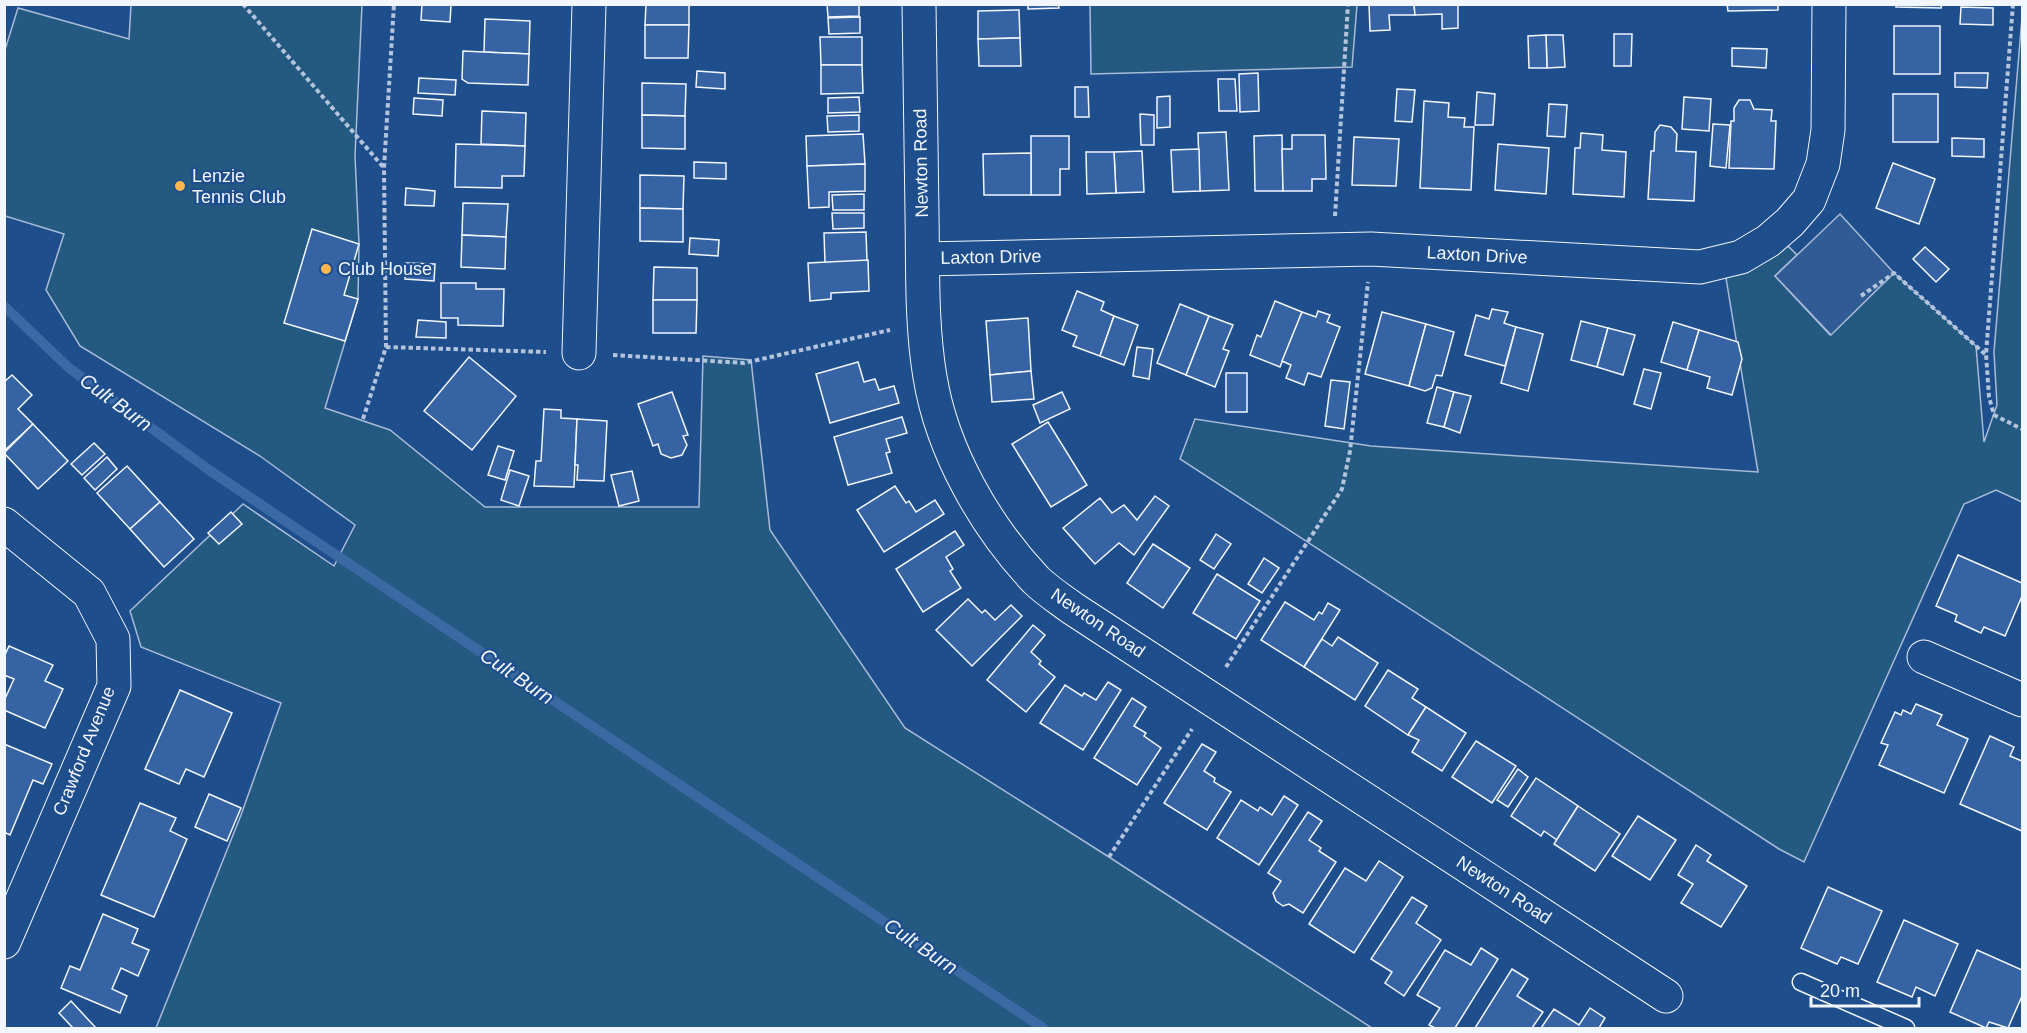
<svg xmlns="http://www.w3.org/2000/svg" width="2027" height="1033" font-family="Arial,sans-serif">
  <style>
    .green { fill: #245a82; stroke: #a8bbd7; stroke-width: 1.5 }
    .parking { fill: #305b95; stroke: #a8bbd7; stroke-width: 1.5 }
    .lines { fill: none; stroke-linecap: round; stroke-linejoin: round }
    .stream { stroke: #3b69a3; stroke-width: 10 }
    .building { fill: #3563a3; stroke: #f2f6ff; stroke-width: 1.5 }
    .lane-casing { stroke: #f2f6ff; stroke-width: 19 }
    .street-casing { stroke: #f2f6ff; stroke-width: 35 }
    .path { stroke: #b3c4dc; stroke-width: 4; stroke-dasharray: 4.5 3; stroke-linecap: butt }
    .lane { stroke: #1f4e8c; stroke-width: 16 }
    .street { stroke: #1f4e8c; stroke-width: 33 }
    .poi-dot { fill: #ffb74d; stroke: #1f4e8c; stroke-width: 2 }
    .labels { text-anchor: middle; stroke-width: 4.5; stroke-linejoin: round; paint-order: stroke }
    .street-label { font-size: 18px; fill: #f2f6ff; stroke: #1f4e8c }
    .poi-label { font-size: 18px; fill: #f2f6ff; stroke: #1f4e8c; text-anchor: start }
    .water-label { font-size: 20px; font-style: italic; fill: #f2f6ff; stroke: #1f4e8c }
  </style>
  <rect width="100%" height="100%" fill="#1f4e8c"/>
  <g class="green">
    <polygon points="131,5 362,5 355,156 359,244 358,299 325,408 390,430 485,507 699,507 703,356 751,360 770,530 905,728 1109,857 1372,1028 156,1028 241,815 281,703 141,647 130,611 243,504 334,566 355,525 260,456 80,346 46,290 64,234 5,216 4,53 18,8 129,39"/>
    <polygon points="1090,5 1357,5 1352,67 1091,74"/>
    <polygon points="2022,17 2022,502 1996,490 1964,504 1804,862 1779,849 1180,459 1195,419 1371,446 1758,472 1726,278 1788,246 1797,255 1775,276 1830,335 1894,273 1976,346 1984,442 1997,405 1994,352"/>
  </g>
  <polygon class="parking" points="1840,214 1894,273 1831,335 1775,276"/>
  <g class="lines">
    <polyline class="stream" points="4,306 69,368 209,470 1043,1028"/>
  </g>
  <g class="building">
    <polygon points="422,4 451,5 450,22 421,20"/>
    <polygon points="646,4 689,4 689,25 645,25"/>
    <polygon points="827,4 859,4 859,16 828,17"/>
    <polygon points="1028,4 1058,4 1059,8 1028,9"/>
    <polygon points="1369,4 1414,4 1415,15 1389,15 1390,30 1370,31"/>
    <polygon points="1414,4 1458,4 1458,28 1442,29 1442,14 1415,15"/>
    <polygon points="1727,4 1778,4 1778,10 1728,11"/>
    <polygon points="1896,4 1942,4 1941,8 1896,7"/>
    <polygon points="1961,7 1993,8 1993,25 1960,24"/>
    <polygon points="1019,10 1020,38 978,39 978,11"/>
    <polygon points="860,17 860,33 829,34 828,18"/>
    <polygon points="485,19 530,21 529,54 484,52"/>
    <polygon points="645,25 689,25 688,58 645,58"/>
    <rect x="1894" y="26" width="46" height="48"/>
    <polygon points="1614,34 1632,34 1631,66 1614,66"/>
    <polygon points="1546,35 1563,35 1565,67 1547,68"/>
    <polygon points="1546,35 1547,68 1529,68 1528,36"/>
    <polygon points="820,37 862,37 862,65 821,65"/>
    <polygon points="1020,38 1021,66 979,66 978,39"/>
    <polygon points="1732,48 1767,49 1766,68 1732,66"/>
    <polygon points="463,51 529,54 528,85 468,83 462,79"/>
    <polygon points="821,65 862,65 863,93 821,94"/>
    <polygon points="697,71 725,73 725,89 696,87"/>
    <polygon points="1258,73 1259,111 1240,112 1239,74"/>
    <polygon points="1955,73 1988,73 1987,88 1955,87"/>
    <polygon points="419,78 456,80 455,95 418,93"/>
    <polygon points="1218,79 1235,79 1237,111 1219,111"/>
    <polygon points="642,83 686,84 685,116 642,115"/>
    <polygon points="1075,87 1088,87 1089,117 1075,117"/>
    <polygon points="1397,89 1415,90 1412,122 1395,121"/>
    <polygon points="1477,92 1495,94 1493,125 1475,125"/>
    <rect x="1893" y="94" width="45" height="48"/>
    <polygon points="1170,96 1170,127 1157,128 1157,97"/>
    <polygon points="859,97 860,112 828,113 828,98"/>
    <polygon points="1684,97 1711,99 1709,131 1682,129"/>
    <polygon points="414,98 443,100 442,116 413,114"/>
    <polygon points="1739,100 1750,100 1754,109 1772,110 1771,121 1776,121 1774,169 1729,168 1731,121 1734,121 1734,108"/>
    <polygon points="1424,101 1449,103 1448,117 1465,118 1464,127 1474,127 1471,190 1420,188"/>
    <polygon points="1549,104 1567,105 1565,137 1547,136"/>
    <polygon points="482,111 526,113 525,146 481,144"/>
    <polygon points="1140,114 1154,115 1154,145 1141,145"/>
    <polygon points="642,115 685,116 685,149 642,148"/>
    <polygon points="859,115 859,131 828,132 827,116"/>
    <polygon points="1713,124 1730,125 1726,168 1710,166"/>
    <polygon points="1660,125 1671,127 1677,134 1676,151 1696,152 1694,201 1648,199 1651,151 1654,151 1655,132"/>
    <polygon points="1226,132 1229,190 1200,191 1198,133"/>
    <polygon points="1581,133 1603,135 1602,150 1626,152 1624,197 1573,194 1575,148 1580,148"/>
    <polygon points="863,134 865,164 807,166 806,136"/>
    <polygon points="1282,135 1283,191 1255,191 1254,136"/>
    <polygon points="1292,135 1325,135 1326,179 1312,179 1312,191 1283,191 1282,149 1292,149"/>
    <polygon points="1031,136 1069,136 1069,169 1060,169 1060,195 1031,195"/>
    <polygon points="1354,137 1399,139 1396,186 1352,185"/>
    <polygon points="1952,138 1984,139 1984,157 1952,156"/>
    <polygon points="456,144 525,146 524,176 502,176 502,188 455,187"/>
    <polygon points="1498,144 1549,148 1546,194 1495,190"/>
    <polygon points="1199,149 1200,191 1173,192 1171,150"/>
    <polygon points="1142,151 1144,192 1116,193 1114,152"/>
    <polygon points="1086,152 1114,152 1116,193 1087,194"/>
    <polygon points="1031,153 1031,195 984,195 983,154"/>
    <polygon points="694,162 726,163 726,179 694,178"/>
    <polygon points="1893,163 1935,179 1919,224 1876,208"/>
    <polygon points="865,164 865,191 829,192 829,207 809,208 807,166"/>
    <polygon points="640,175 684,176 683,209 640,208"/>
    <polygon points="406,188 435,191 434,206 405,205"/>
    <polygon points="864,194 864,210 833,210 832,195"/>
    <polygon points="463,203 508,204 506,237 462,235"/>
    <polygon points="640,208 683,209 683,242 640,241"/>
    <polygon points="832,213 864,213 864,228 833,229"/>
    <polygon points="312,229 359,244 344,295 358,299 345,341 284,323"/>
    <polygon points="866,232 867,261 825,263 824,233"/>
    <polygon points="462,235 506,237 505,269 461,267"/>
    <polygon points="690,238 719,240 718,256 689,254"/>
    <polygon points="1925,247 1949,269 1936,282 1913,259"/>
    <polygon points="868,260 869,291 831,293 831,299 810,301 808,263"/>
    <polygon points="406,263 435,264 434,281 405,279"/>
    <polygon points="654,267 697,268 697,300 653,300"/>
    <polygon points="441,283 476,283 476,289 504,289 503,326 458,325 458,318 441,318"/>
    <polygon points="1077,291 1104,302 1101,310 1114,316 1100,356 1073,346 1077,336 1062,330"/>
    <polygon points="653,300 697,300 696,333 653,333"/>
    <polygon points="1275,301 1302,312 1280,367 1250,355 1257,335 1261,337"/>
    <polygon points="1180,304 1209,316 1186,375 1157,363"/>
    <polygon points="1492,309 1508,312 1504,323 1516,327 1505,366 1465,355 1476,315 1489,319"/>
    <polygon points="1318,311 1330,315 1327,322 1340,327 1321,377 1308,373 1304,385 1286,378 1291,365 1282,361 1302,312 1316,317"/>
    <polygon points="1382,312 1426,324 1409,386 1365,374"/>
    <polygon points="1114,316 1138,325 1124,365 1100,356"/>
    <polygon points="1209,316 1233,325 1223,349 1229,351 1215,387 1186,375"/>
    <polygon points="1028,318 1031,371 990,375 986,321"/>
    <polygon points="418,320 446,322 446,338 416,337"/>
    <polygon points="1581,321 1608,328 1597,367 1571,360"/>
    <polygon points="1673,322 1699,330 1687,370 1661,362"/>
    <polygon points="1426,324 1454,332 1442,376 1436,375 1432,388 1425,391 1409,386"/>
    <polygon points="1516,327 1543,334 1528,391 1501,383"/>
    <polygon points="1608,328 1635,335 1623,375 1597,367"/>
    <polygon points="1699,330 1738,342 1742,359 1732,395 1707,388 1710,377 1687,370"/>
    <polygon points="1137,347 1153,349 1149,379 1133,376"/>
    <polygon points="469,357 516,396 472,450 424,411"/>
    <polygon points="858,362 864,382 875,379 879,390 894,386 899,403 830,423 816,374"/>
    <polygon points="1644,369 1661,373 1651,409 1634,404"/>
    <polygon points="1031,371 1034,399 992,402 990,375"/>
    <rect x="1226" y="373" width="21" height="39"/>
    <polygon points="12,375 32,395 18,409 33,424 4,451 4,382"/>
    <polygon points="1331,380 1350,382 1344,429 1325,426"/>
    <polygon points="1437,387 1454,392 1444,427 1427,423"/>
    <polygon points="672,392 688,435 683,436 687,445 682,455 671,458 661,454 658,444 653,446 638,404"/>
    <polygon points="1062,392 1070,409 1040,423 1033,405"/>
    <polygon points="1454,392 1471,396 1460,433 1444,427"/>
    <polygon points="544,409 561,410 561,418 577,419 574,487 534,486 536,461 541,461"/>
    <polygon points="902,417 907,433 886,439 890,452 886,453 892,473 848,485 834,437"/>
    <polygon points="577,419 607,421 604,481 577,480 578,465 575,465"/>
    <polygon points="1048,422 1087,485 1051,507 1012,444"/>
    <polygon points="33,424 68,461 38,489 4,453"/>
    <polygon points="94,443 105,454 82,475 71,464"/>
    <polygon points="498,446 514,451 505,480 488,475"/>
    <polygon points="107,457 117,469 95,490 84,478"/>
    <polygon points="127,466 160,502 130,529 97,493"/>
    <polygon points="510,470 529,476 519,506 501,500"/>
    <polygon points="632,471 639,501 619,506 611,475"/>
    <polygon points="895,486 906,503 909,501 916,512 935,500 944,514 884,552 857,510"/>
    <polygon points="1155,496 1169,506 1134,555 1119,543 1095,564 1063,528 1100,498 1112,513 1124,505 1137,520"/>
    <polygon points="160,502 194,539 164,567 130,529"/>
    <polygon points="231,512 242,524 219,544 208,533"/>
    <polygon points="955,531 964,545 946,557 953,569 950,571 961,588 923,612 896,569"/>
    <polygon points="1216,534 1231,544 1214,569 1200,560"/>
    <polygon points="1153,544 1190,568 1163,608 1127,583"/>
    <polygon points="1958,555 2022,583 2022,596 2005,636 1984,627 1981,633 1955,621 1957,615 1936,606"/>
    <polygon points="1264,558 1279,568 1262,593 1248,584"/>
    <polygon points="1217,574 1260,601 1236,639 1193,613"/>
    <polygon points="968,599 982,613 985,610 995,620 1011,605 1022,616 972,666 936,630"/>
    <polygon points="1285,602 1314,620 1319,612 1322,614 1328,603 1340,610 1304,667 1261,640"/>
    <polygon points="1033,625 1045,635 1031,652 1041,661 1039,664 1055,677 1026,712 987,680"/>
    <polygon points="1338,637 1378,663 1355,700 1304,667 1322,639 1332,646"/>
    <polygon points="9,646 53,665 45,681 63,689 45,728 4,710 4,701 14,679 4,675 4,657"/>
    <polygon points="1388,670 1418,689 1412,698 1426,707 1408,735 1365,706"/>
    <polygon points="1108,682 1121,690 1083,750 1040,723 1065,685 1082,696 1084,693 1096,700"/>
    <polygon points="180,690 232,713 204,777 186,769 179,784 145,769"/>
    <polygon points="1132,698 1146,707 1134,726 1146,733 1144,736 1161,748 1137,785 1094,758"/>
    <polygon points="1916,704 1942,715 1937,725 1968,739 1944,793 1879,765 1888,745 1881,743 1895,712 1901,715 1903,710 1911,714"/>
    <polygon points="1426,707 1466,733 1442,771 1412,752 1419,740 1408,735"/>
    <polygon points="1990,736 2014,747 2010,756 2022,761 2022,831 1960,804"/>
    <polygon points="1476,741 1516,766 1492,803 1452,777"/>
    <polygon points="4,744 52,764 43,784 33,780 10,835 4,832"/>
    <polygon points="1202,744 1216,752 1204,771 1215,778 1214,782 1231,792 1207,830 1164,803"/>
    <polygon points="1518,769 1528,777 1508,807 1497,800"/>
    <polygon points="1536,778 1578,806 1557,840 1544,831 1541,836 1511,816"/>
    <polygon points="209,794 241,808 227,841 195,827"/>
    <polygon points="1284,796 1298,805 1259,865 1217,838 1241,800 1258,811 1260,807 1272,815"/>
    <polygon points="140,803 176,818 170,831 187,839 154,917 101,895"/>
    <polygon points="1578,806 1620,834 1595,871 1554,844"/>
    <polygon points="1308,812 1322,821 1309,840 1321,848 1319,851 1336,862 1303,913 1289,904 1283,906 1276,901 1273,893 1281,881 1268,873"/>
    <polygon points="1638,816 1676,840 1650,880 1612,856"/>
    <polygon points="1696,845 1711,855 1707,861 1747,886 1721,927 1681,903 1693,884 1678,875"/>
    <polygon points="1379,861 1403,877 1354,953 1309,924 1345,868 1366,881"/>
    <polygon points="1828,887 1882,911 1858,964 1841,957 1837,964 1801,948"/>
    <polygon points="1412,897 1427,906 1416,923 1441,940 1404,996 1385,983 1392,972 1371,959"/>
    <polygon points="103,914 138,929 132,943 149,950 138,976 121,968 112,989 127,996 120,1013 61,988 70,966 80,970"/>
    <polygon points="1904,920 1958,944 1935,996 1916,987 1912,997 1877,982"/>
    <polygon points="1481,948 1498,959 1455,1028 1435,1028 1429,1025 1440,1008 1417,995 1445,950 1471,965"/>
    <polygon points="1977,950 2022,970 2022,996 2008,1028 1989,1022 1986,1028 1950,1012"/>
    <polygon points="1512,969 1528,979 1517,996 1543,1012 1532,1028 1475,1028"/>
    <polygon points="71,1001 96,1028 73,1028 59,1013"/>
    <polygon points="1590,1008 1605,1018 1599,1028 1541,1028 1554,1009 1579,1025"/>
  </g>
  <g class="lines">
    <g class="lane-casing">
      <polyline id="lane" points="1801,982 1906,1028"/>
    </g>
    <g class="street-casing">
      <g id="street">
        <path d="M919,4C920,74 921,144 922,214C923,267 921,324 930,377C942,451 985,526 1036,580C1046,590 1060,599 1072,608L1666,996"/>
        <polyline points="923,259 1371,249 1700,267 1741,257 1768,241 1790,222 1809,200 1823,164 1828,130 1829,4"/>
        <polyline points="579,353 589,4"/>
        <polyline points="4,524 89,593 113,639 114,686 4,942"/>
        <polyline points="1924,657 2022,700"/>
      </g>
    </g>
    <g class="path">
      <polyline points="243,4 384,168"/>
      <polyline points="2013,4 1986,354 1989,397 1994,415 2022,429"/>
      <polyline points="1335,216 1348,4"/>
      <polyline points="1861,296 1894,273 1985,354"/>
      <polyline points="386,347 546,352"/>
      <polyline points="613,355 744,363 890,330"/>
      <polyline points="363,419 386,347 384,168 394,4"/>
      <polyline points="1226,667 1342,489 1350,451 1368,282"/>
      <polyline points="1109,857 1192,729"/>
    </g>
    <use href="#lane" class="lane"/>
    <use href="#street" class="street"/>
  </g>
  <g class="poi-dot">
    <circle cx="180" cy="186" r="6"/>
    <circle cx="326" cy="269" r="6"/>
  </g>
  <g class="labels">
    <g class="street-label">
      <text transform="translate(921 163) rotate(-91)" y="6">Newton Road</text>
      <text transform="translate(1477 255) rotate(3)" y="6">Laxton Drive</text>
      <text transform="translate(991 257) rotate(-1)" y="6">Laxton Drive</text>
      <text transform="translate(1098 623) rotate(34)" y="6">Newton Road</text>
      <text transform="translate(84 751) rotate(-68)" y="6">Crawford Avenue</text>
      <text transform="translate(1504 890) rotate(33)" y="6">Newton Road</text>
    </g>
    <g class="poi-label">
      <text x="192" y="182">Lenzie<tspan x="192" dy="21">Tennis Club</tspan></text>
      <text x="338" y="275">Club House</text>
    </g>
    <g class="water-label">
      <text transform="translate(116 402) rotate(36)" y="7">Cult Burn</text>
      <text transform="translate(517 676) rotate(34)" y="7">Cult Burn</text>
      <text transform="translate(921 946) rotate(34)" y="7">Cult Burn</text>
    </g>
  </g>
  <rect width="2027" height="1033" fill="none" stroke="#f2f6ff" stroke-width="12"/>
  <path d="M1811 997v9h108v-9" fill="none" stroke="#f2f6ff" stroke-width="3"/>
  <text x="1820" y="997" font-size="18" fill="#f2f6ff" stroke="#1f4e8c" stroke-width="4.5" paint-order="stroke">20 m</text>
</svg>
